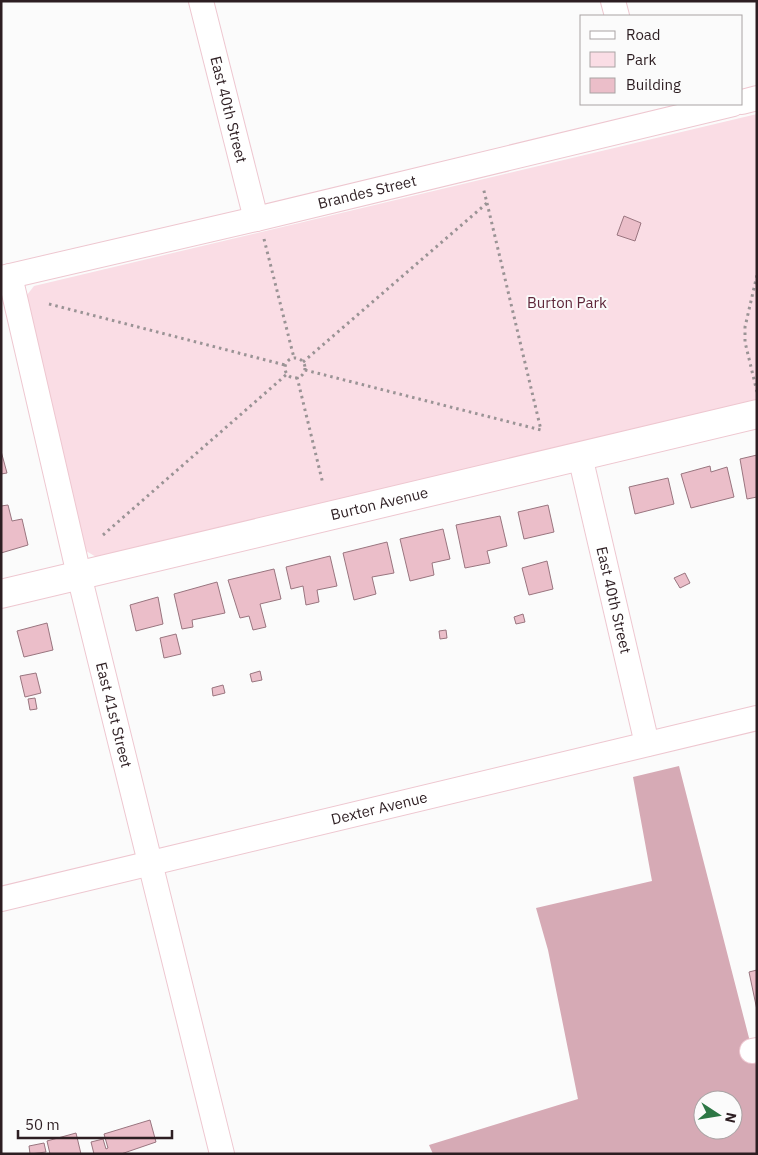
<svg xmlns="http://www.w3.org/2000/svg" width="758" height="1155" font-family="'IBM Plex Sans',sans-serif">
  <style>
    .green { fill: #fadde5 }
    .forest { fill: #d6aab5; fill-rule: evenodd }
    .building { fill: #ebbec9; stroke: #99757f }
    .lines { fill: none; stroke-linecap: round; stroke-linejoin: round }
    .minor-casing { stroke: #eec7d0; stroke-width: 26 }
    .tertiary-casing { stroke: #eec7d0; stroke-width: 30 }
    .path { stroke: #9a9395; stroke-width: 3; stroke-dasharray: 2.5 4; stroke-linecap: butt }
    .minor { stroke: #fff; stroke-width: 24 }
    .tertiary { stroke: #fff; stroke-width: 28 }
    .labels { text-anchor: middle; stroke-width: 4; stroke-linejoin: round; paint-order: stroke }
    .street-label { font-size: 15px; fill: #2d1e22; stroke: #fbfbfb }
    .park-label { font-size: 15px; fill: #5f273a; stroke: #fbfbfb }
  </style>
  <rect width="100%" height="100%" fill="#fbfbfb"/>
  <polygon class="green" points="757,114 757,401 98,558 86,551 26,301 27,295 34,286"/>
  <path class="forest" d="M679,766L757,1069V1154H433L429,1145L578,1099L548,950L536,908L652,881L633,777ZM703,1100H733V1130H703Z"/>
  <g class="building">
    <polygon points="624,216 641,223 635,241 617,235"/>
    <polygon points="1,451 7,473 1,474"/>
    <polygon points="757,455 757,497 747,499 740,459"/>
    <polygon points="710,466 711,472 727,467 734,497 691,508 681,474"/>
    <polygon points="668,478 674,504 635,514 629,487"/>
    <polygon points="8,505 12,521 22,519 28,545 1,553 1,506"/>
    <polygon points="548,505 554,532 524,539 518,512"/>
    <polygon points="500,516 507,546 487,551 490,563 465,568 456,525"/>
    <polygon points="443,529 450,559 432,563 434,575 410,581 400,539"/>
    <polygon points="387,542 394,573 372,577 376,594 354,600 343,553"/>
    <polygon points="330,556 337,586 317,590 319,602 306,605 303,586 291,589 286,567"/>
    <polygon points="547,561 553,589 529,595 522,568"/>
    <polygon points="274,569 281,599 260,604 266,627 253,630 249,616 240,618 228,580"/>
    <polygon points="685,573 690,583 680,588 674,578"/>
    <polygon points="217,582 225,613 192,620 193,627 182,629 174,594"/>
    <polygon points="158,597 163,624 136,631 130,605"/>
    <polygon points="523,614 525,622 516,624 514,617"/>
    <polygon points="47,623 53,650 24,657 17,631"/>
    <polygon points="446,630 447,638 440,639 439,631"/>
    <polygon points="176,634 181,654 164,658 160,638"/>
    <polygon points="260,671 262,680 252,682 250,674"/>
    <polygon points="36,673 41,693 25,697 20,676"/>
    <polygon points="223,685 225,693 213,696 212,688"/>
    <polygon points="35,698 37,709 30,710 28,699"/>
    <polygon points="757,970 757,1010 749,972"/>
    <polygon points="150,1120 156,1142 121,1154 94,1154 91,1142 103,1139 106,1149 108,1148 104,1134"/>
    <polygon points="76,1133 81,1154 50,1154 47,1141"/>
    <polygon points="44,1143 46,1152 30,1154 29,1146"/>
  </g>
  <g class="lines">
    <g class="minor-casing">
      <g id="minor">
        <path id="s1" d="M201,1L256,219"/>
        <polyline points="613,1 617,16"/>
        <polyline points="742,102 757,98"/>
        <path id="s2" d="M10,276L79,575L222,1154"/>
        <path id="s3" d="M1,278L256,219L733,104"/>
        <path id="s4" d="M580,456L647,744"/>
        <path id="s5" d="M1,899L757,718"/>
        <polyline points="752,1051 757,1050"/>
      </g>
    </g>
    <g class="tertiary-casing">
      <g id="tertiary">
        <path id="s6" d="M1,594L757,414"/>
      </g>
    </g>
    <g class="path">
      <polyline points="264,239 294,358"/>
      <polyline points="49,304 285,365"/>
      <circle cx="295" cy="368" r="10"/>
      <polyline points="303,362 487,203 483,187"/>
      <polyline points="305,370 541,430 487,203"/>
      <polyline points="297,377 323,484"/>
      <polyline points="757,392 745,342 745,327 757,275"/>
      <polyline points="103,535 287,374"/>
    </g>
    <use href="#minor" class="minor"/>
    <use href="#tertiary" class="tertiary"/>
  </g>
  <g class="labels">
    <g class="street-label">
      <text dy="5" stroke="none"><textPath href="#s1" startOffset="112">East 40th Street</textPath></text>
      <text dy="5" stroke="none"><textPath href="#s3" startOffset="376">Brandes Street</textPath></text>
      <text dy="5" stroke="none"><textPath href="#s6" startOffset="389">Burton Avenue</textPath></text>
      <text dy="5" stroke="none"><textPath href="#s4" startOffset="148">East 40th Street</textPath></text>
      <text dy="5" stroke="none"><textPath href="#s2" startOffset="451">East 41st Street</textPath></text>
      <text dy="5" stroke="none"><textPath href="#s5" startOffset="389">Dexter Avenue</textPath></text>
    </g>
    <g class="park-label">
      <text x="567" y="308">Burton Park</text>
    </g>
  </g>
  <rect width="758" height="1155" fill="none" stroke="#2d1e22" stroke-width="5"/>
  <rect x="580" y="15" width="162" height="90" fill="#fbfbfb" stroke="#a9a3a4"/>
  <rect x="590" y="31" width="25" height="8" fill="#ffffff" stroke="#a9a3a4"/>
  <text x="626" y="40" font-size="15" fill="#2d1e22">Road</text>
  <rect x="590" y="52" width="25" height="15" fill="#fadde5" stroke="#a9a3a4"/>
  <text x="626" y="65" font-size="15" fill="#2d1e22">Park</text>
  <rect x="590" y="78" width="25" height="15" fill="#ebbec9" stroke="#a9a3a4"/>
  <text x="626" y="90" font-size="15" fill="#2d1e22">Building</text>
  <g transform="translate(718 1115) rotate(102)"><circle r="24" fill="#fbfbfb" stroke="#a9a3a4"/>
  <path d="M0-4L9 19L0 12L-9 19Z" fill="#2d7745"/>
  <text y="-8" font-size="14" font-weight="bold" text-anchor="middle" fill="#2d1e22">N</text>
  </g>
  <path d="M18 1130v8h154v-8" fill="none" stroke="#2d1e22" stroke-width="2.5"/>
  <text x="25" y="1130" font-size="15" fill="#2d1e22" stroke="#fbfbfb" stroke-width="4" paint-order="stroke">50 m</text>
</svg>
